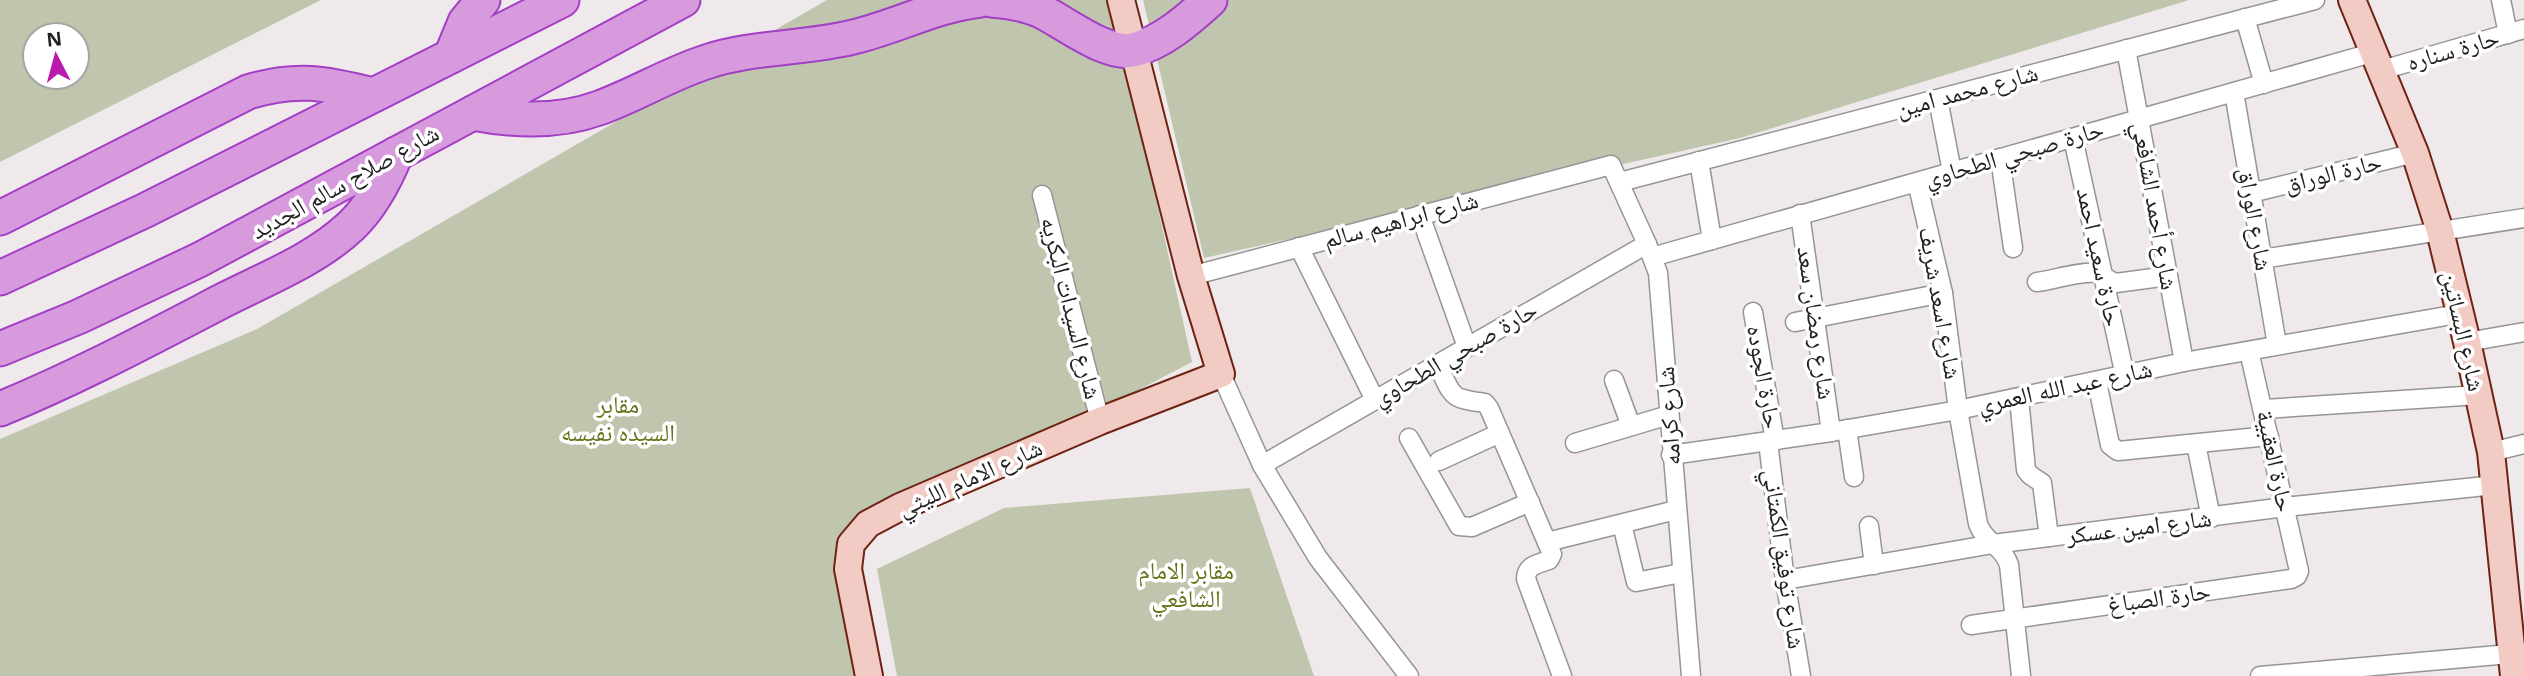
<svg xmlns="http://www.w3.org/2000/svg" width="2524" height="676" font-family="'Noto Sans','Noto Naskh Arabic',sans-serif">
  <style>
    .cemetery { fill: #c0c6ad; fill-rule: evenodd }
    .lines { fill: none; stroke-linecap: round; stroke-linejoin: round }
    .street-casing { stroke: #959595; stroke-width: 21 }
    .secondary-casing { stroke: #6d2413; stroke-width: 30 }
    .highway-casing { stroke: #a33ec6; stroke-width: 37 }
    .street { stroke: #fff; stroke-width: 18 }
    .secondary { stroke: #f3cbc5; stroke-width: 26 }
    .highway { stroke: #d79bdd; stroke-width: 33 }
    .labels { text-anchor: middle; stroke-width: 7; stroke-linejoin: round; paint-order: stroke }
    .street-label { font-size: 24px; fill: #212121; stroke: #fff }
    .park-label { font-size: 24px; fill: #65741a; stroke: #fff }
  </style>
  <rect width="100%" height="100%" fill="#f0e9eb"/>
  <g class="cemetery">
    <path d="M0,0H321L0,162ZM35,35H77V77H35Z"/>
    <polygon points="827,0 1112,0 1192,362 846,543 869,676 0,676 0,439 257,329"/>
    <polygon points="1143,0 2189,0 1740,138 1204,258"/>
    <polygon points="1250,488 1314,676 897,676 877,569 1004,508"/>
  </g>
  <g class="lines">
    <g class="street-casing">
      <g id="street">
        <polyline points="2501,0 2508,34"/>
        <polyline points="2245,18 2264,84"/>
        <polyline points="2126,49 2184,362"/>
        <polyline points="2382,70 2524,29"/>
        <polyline points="2234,92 2277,345"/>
        <polyline points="1938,99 1952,172"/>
        <polyline points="2073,138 2125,376"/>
        <polyline points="2000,158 2013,248"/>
        <polyline points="1699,161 1712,240"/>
        <polyline points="1620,182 2315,0"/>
        <path d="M1917,182L1943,293L1958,410L1978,524C1984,542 2003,546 2009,565L2021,676"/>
        <polyline points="2251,193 2415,153"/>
        <polyline points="1042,195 1100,421"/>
        <polyline points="1800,214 1831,432"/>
        <polyline points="1420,215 1467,347"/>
        <polyline points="1299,247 1375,400"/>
        <polyline points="1652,257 2375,52"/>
        <polyline points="2262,259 2524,218"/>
        <polyline points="1191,276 1611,165 1647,244 1658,273 1691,676"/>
        <path d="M2037,282C2053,280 2080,271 2096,273C2104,274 2108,281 2116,283L2168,276"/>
        <polyline points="1753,312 1775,441"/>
        <polyline points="1795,322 1943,293"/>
        <polyline points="2467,342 2524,332"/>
        <path d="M1437,364C1454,397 1448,398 1485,403L1489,408L1552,554L1549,560C1538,564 1526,565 1526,579L1562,676"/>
        <polyline points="1221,374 1262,465 1318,558 1409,676"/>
        <polyline points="1614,380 1631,426"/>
        <polyline points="2097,382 2110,445 2118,451 2269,436"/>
        <polyline points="2019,398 2026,470 2030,475 2042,483 2049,537"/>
        <polyline points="2264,409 2479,395"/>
        <polyline points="1847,429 1854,477"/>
        <polyline points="1409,438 1459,526 1472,527 1530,502"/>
        <polyline points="1768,442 1785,580 1801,676"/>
        <polyline points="1575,443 1669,415"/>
        <polyline points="2196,444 2211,518"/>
        <polyline points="2491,452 2524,444"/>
        <polyline points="1671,455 1831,432 1958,410 2184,362 2458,314"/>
        <polyline points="1439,461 1500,433"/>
        <polyline points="1262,465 1647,244"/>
        <polyline points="1622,524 1636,582 1681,573"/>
        <polyline points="1869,526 1874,565"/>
        <polyline points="1547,542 1676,510"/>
        <polyline points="1785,580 1993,544 2285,507 2495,485"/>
        <polyline points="1971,625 2291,579 2297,576 2299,571 2249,351"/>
        <polyline points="2260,676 2521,653"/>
      </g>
    </g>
    <g class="secondary-casing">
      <g id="secondary">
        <polyline points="2352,0 2415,153 2440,231 2467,342 2491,452 2514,676"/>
        <polyline points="869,676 848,569 851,544 868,524 900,507 1100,421 1221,374 1191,276 1121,0"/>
      </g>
    </g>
    <g class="highway-casing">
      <g id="highway">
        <path d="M991,0C1008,1 1024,4 1039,10C1063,21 1106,56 1133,50C1162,43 1189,19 1210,0"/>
        <polyline points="451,56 465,22 483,0"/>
        <path d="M473,113C514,121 558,123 599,108C635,95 669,74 706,62C754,46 805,49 853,37C896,27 936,5 980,0"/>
        <path d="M0,218L248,92C296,77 326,83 373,95"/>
        <polyline points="0,278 146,210 562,0"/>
        <polyline points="0,349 78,317 199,260 683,0"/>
        <path d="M0,409C76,378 149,339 222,301C265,279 315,260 351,226C372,206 385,181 396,154"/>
      </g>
    </g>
    <use href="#street" class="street"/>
    <use href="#secondary" class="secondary"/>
    <use href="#highway" class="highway"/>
  </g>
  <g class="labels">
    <g class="street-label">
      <text transform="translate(2453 50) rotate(-16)" y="8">حارة سناره</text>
      <text transform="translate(1967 91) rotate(-15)" y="8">شارع محمد امين</text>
      <text transform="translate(2014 154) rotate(-16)" y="8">حارة صبحي الطحاوي</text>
      <text transform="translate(2333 173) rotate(-14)" y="8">حارة الوراق</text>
      <text transform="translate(345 182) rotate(-29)" y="8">شارع صلاح سالم الجديد</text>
      <text transform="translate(2155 206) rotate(80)" y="8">شارع أحمد الشافعي</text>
      <text transform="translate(2255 219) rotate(80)" y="8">شارع الوراق</text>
      <text transform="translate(1401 220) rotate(-15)" y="8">شارع ابراهيم سالم</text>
      <text transform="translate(2099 257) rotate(78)" y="8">حارة سعيد احمد</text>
      <text transform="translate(1940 303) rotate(80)" y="8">شارع اسعد شريف</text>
      <text transform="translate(1071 308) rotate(76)" y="8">شارع السيدات البكريه</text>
      <text transform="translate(1816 323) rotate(82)" y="8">شارع رمضان سعد</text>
      <text transform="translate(2463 331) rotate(77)" y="8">شارع البساتين</text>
      <text transform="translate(1455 354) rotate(-30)" y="8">حارة صبحي الطحاوي</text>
      <text transform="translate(1764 377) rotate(80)" y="8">حارة الجوده</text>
      <text transform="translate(2065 387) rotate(-12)" y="8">شارع عبد الله العمري</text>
      <text transform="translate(1669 416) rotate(-94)" y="8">شارع كرامه</text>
      <text transform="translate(2275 461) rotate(78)" y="8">حارة العقبية</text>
      <text transform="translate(970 478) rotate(-24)" y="8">شارع الامام الليثي</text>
      <text transform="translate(2139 527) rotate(-7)" y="8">شارع امين عسكر</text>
      <text transform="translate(1784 559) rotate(82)" y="8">شارع توفيق الكمتاني</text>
      <text transform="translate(2159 598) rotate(-8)" y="8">حارة الصباغ</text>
    </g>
    <g class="park-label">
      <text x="618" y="413">مقابر<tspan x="618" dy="28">السيده نفيسه</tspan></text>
      <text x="1186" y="579">مقابر الامام<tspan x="1186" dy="28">الشافعي</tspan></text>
    </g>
  </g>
  <g transform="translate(56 56) rotate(354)"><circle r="33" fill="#ffffff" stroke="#a6a6a6" stroke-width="2"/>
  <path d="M0-5L12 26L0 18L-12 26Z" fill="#b919ac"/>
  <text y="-10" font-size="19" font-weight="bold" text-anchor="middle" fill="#212121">N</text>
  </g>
</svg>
